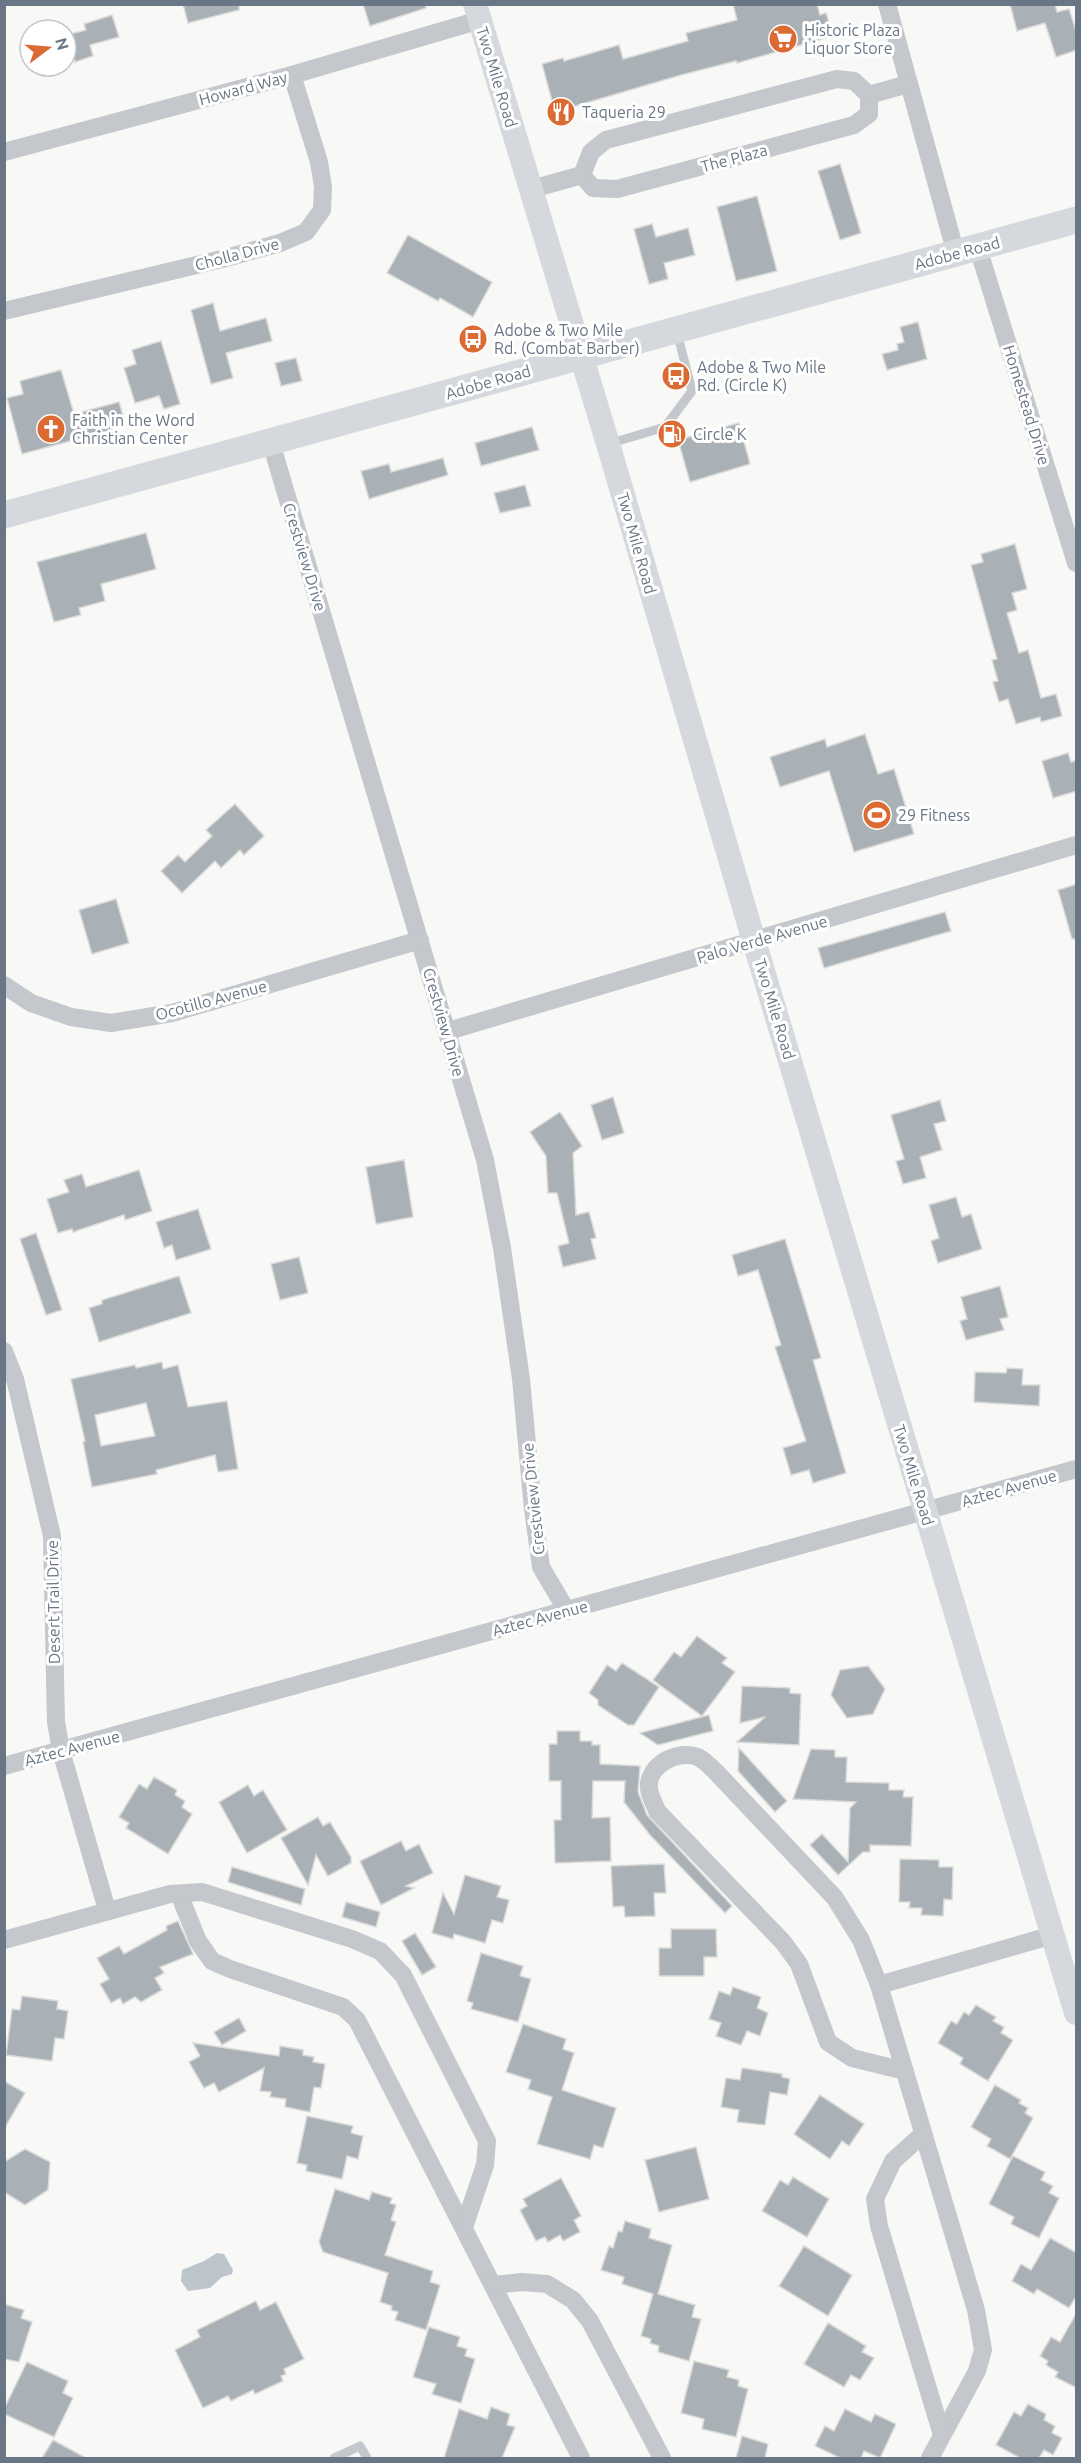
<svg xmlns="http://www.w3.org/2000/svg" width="1081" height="2463" font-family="Ubuntu,sans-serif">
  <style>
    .water { fill: #bcc5cb }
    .building { fill: #a9b0b6; stroke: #dadad8; stroke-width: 1.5; fill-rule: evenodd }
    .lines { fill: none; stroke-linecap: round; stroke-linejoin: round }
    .lane { stroke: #c4c7cb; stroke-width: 9 }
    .street { stroke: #c4c7cb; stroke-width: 18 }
    .secondary { stroke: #d5d9dd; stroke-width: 24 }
    .primary { stroke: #d5d9dd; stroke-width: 27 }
    .labels { text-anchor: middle; stroke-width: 6; stroke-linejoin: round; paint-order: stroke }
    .poi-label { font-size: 16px; fill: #697685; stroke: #fff; text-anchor: start }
    .street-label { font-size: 16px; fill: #697685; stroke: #fff }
  </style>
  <rect width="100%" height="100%" fill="#f8f8f6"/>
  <polygon class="water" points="217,2253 224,2254 233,2270 232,2274 222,2277 210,2288 188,2291 181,2281 182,2270 204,2261"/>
  <g class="building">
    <polygon points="183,4 239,4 239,10 188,23"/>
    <polygon points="363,4 426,4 426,8 370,26"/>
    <polygon points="733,4 817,4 820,15 826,13 833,36 737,63 736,61 681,75 555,112 542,64 563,58 564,61 619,45 623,59 688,41 686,33 737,20"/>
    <polygon points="1010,4 1055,4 1057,12 1069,9 1077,34 1077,50 1056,57 1045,23 1017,31"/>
    <polygon points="112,15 119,37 90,45 93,56 75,62 67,35 86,30 84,24"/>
    <polygon points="840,164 861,233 840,240 818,171"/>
    <polygon points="757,196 777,271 736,281 717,207"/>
    <polygon points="652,224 656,237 688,228 695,255 664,263 668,279 649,284 634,229"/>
    <polygon points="408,235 492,282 473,317 440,298 438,301 387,273"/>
    <polygon points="213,303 220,331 266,318 272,341 226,353 233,378 211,384 191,310"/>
    <polygon points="918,322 927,359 887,370 882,354 898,350 897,344 904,342 900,327"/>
    <polygon points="161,341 180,404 164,409 159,396 135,403 124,368 136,364 132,350"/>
    <polygon points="296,358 302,381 281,386 275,363"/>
    <polygon points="61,370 74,414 119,402 126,426 22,454 7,398 23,394 20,381"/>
    <polygon points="739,423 750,464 690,482 678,440"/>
    <polygon points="532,427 539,450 481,466 475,443"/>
    <polygon points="443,458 448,475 369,499 361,471 389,464 391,472"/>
    <polygon points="525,485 531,506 500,513 494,493"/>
    <polygon points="146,533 156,569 101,584 105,601 79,608 81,615 54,622 37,562"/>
    <polygon points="1015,544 1027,589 1012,593 1017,610 1007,613 1019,653 1028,650 1041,698 1056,694 1062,716 1041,722 1040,717 1016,724 1008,699 999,702 993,682 998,681 992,660 997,659 971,565 983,562 981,554"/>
    <polygon points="865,734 878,774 894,769 914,834 854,852 829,771 780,787 770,757 825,739 827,747"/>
    <polygon points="1068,753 1071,762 1077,760 1077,791 1053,798 1042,761"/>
    <polygon points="235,804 264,836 244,855 240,850 221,868 215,861 182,893 161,871 178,855 185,862 212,836 206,830"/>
    <polygon points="1077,884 1077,939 1072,939 1058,890"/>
    <polygon points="116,899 129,943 92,954 79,910"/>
    <polygon points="945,912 951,931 824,968 818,948"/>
    <polygon points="613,1097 624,1133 602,1140 591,1105"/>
    <polygon points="940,1100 946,1121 934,1124 942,1150 920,1157 926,1178 903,1184 896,1161 904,1159 891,1115"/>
    <polygon points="560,1112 582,1146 573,1153 576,1215 589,1212 596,1238 591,1239 596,1259 563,1267 558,1246 569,1243 557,1193 548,1193 546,1156 530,1132"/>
    <polygon points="404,1160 413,1217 376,1224 366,1167"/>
    <polygon points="139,1170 152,1211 125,1220 124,1215 73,1232 72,1229 58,1233 47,1199 69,1192 64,1180 82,1174 86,1187"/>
    <polygon points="956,1197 962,1217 971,1214 982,1249 938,1263 931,1241 939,1238 929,1205"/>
    <polygon points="198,1209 211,1249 176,1260 172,1245 164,1248 156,1222"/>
    <polygon points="36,1233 62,1310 46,1315 20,1239"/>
    <polygon points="785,1239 821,1358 813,1360 846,1473 813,1483 809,1470 791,1475 783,1448 806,1441 775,1347 781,1345 758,1270 738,1276 732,1255"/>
    <polygon points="299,1257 308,1293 280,1300 271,1264"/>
    <polygon points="179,1276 191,1313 99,1342 89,1308 102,1304 102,1300"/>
    <polygon points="1000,1286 1008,1317 1000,1319 1004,1330 966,1340 960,1321 967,1319 961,1297"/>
    <path d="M162,1362L163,1369L178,1365L188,1407L227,1401L238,1469L218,1472L215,1455L156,1470L157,1474L92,1487L83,1442L85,1441L71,1379L135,1365L136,1368ZM146,1403L155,1436L101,1446L95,1415Z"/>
    <polygon points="1007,1368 1023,1369 1022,1385 1040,1385 1039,1406 974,1402 975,1372 1006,1373"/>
    <polygon points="697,1636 727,1658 722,1663 735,1672 702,1716 653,1680 674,1652 681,1657"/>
    <polygon points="622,1663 659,1687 634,1725 628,1725 598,1705 598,1700 589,1693 607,1665 616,1671"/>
    <polygon points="868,1666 885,1689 873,1714 847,1718 831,1695 840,1670"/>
    <polygon points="742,1686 790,1688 790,1693 801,1694 799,1745 737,1742 765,1717 740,1723"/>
    <polygon points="709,1715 713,1731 658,1745 640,1733"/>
    <polygon points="557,1731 580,1731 580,1741 592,1741 592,1745 600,1745 600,1764 640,1766 638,1792 647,1815 732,1906 725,1913 650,1835 624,1802 625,1781 593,1781 592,1818 610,1817 611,1861 555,1863 554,1820 561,1820 561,1781 549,1781 549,1744 557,1744"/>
    <polygon points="739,1748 787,1801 775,1812 738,1771"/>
    <polygon points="811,1749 835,1750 835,1757 847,1757 846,1782 889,1783 889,1790 904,1790 903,1797 913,1797 911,1846 870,1845 870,1852 863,1852 838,1875 810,1845 822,1834 848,1862 850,1808 856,1802 793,1799"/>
    <polygon points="154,1777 177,1790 175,1795 185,1801 182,1807 192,1814 168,1854 126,1828 129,1823 119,1817 139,1784 147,1789"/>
    <polygon points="248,1785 254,1796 263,1790 287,1830 247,1853 219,1802"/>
    <polygon points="318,1817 323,1826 330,1822 351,1857 351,1863 328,1876 316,1855 308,1885 281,1838"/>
    <polygon points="401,1841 406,1851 419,1844 433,1873 406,1886 414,1888 381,1905 360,1861"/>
    <polygon points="900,1859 939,1860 939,1867 953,1867 952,1900 944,1899 943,1916 921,1915 922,1908 909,1908 910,1902 899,1902"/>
    <polygon points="664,1864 666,1893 654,1893 655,1916 625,1917 624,1906 613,1907 611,1866"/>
    <polygon points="232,1867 305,1889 301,1905 228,1882"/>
    <polygon points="465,1875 501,1886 497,1897 509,1900 503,1923 492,1920 485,1943 454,1934 453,1939 432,1933 443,1893 454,1914"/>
    <polygon points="346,1902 380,1912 376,1927 342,1917"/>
    <polygon points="178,1921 193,1954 160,1967 164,1973 155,1978 162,1990 141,2002 135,1997 123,2004 120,1998 111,2003 100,1984 109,1979 97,1958 119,1946 124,1954 167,1930 166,1926"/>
    <polygon points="671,1929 716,1929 717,1957 704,1957 704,1976 659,1976 659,1948 671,1948"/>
    <polygon points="415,1933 436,1967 422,1975 402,1941"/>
    <polygon points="481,1953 523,1966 520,1976 531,1979 518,2022 471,2009 473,2003 467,2001"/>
    <polygon points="733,1987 761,1997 757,2008 768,2013 760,2036 747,2031 741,2045 716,2036 721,2023 709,2019 719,1991 730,1995"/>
    <polygon points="22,1996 58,2001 57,2009 68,2011 64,2039 55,2038 52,2061 6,2055 12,2009 20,2010"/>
    <polygon points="976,2005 996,2017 993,2021 1004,2027 1001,2033 1013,2040 988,2081 960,2064 963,2058 938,2043 951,2021 957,2024 964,2012 969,2015"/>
    <polygon points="239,2018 246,2031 222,2045 214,2032"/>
    <polygon points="523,2024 566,2039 563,2049 574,2053 562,2090 616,2108 603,2148 594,2145 590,2159 537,2144 552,2097 528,2089 531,2080 506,2072"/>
    <polygon points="193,2043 279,2056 280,2046 303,2050 303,2055 314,2057 313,2062 325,2064 321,2088 314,2087 310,2112 285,2107 286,2099 270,2097 271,2092 260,2091 264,2068 219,2092 214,2083 204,2088 189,2062 200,2056"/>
    <polygon points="742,2068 782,2074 782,2077 790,2079 787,2095 770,2092 765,2125 737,2122 739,2110 721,2107 726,2078 740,2080"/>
    <polygon points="4,2081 25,2093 4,2129"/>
    <polygon points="995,2085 1021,2100 1019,2103 1028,2108 1025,2113 1033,2118 1010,2159 987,2146 991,2139 971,2127"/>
    <polygon points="820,2095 864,2124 849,2146 842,2141 830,2159 794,2134"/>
    <polygon points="307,2116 353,2126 351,2133 363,2136 358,2159 347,2156 342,2179 306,2171 307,2165 297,2163"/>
    <polygon points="696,2147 709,2199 659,2212 645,2160"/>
    <polygon points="25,2149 50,2162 48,2190 25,2205 4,2192 4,2162"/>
    <polygon points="1013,2156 1045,2172 1041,2180 1053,2186 1049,2193 1059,2198 1039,2238 1011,2224 1014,2217 989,2204"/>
    <polygon points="793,2177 829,2199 807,2237 762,2211 780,2180 788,2185"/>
    <polygon points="561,2178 581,2216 574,2220 580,2232 563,2241 560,2235 548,2242 545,2237 536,2241 520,2210 527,2206 523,2199"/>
    <polygon points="335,2189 369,2200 372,2192 392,2198 390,2203 396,2205 391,2220 396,2222 385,2255 433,2271 430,2282 440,2285 426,2330 395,2320 398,2312 391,2310 392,2306 380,2302 388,2273 323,2252 319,2242"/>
    <polygon points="625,2221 651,2229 649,2238 672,2245 658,2294 695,2305 692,2317 701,2319 689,2361 658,2352 659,2346 650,2343 651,2339 641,2336 653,2294 622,2284 624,2277 601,2270 609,2246 613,2248 618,2231 622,2232"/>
    <polygon points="1050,2238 1077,2253 1077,2295 1069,2308 1037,2289 1034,2294 1012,2281 1021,2264 1031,2270"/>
    <polygon points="804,2246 852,2275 828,2316 779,2286"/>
    <polygon points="256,2301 260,2310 276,2302 304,2359 284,2369 286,2374 281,2376 283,2381 255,2394 253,2390 231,2401 228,2396 203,2408 175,2350 200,2337 197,2330"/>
    <polygon points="4,2304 24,2310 21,2318 32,2322 19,2362 4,2359"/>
    <polygon points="1077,2312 1077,2388 1055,2377 1058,2372 1046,2365 1048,2361 1040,2356 1051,2337 1060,2342"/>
    <polygon points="828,2323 866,2346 862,2352 874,2358 860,2380 851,2375 844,2387 804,2364"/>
    <polygon points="429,2327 460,2337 457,2346 467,2349 465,2356 475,2359 461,2403 432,2394 436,2384 413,2377"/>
    <polygon points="694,2361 729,2370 727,2377 739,2380 738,2386 748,2389 736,2437 702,2429 704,2419 681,2413"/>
    <polygon points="27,2362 68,2381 63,2393 73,2398 54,2437 4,2414 4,2409"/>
    <polygon points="1028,2404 1046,2414 1044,2420 1055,2426 1052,2433 1062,2438 1053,2455 1044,2450 1039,2458 1020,2458 996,2445 1014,2412 1021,2416"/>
    <polygon points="491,2407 510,2414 507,2425 515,2427 502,2458 444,2458 459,2409 487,2419"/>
    <polygon points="845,2409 871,2422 875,2414 896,2424 880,2458 864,2451 861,2458 840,2458 815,2446 825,2426 834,2431"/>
    <polygon points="742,2436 768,2444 765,2458 736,2458"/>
    <polygon points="53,2440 86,2458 42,2458"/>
  </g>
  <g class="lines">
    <g class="lane">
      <polyline points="608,444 665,427 692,391 677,332"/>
      <polyline points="334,2458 360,2446 367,2458"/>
    </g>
    <g class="street">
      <polyline points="887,4 956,254"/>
      <polygon points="837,79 854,81 869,95 869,114 854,125 617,189 593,188 582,175 591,152 606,140"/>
      <polyline points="869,95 908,84"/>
      <polyline points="4,152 292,75 480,20"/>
      <polyline points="532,189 582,175"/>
      <polyline points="978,248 1076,563"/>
      <polyline points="4,311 226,258 280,243 306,232 322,210 323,187 319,162 292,75"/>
      <polyline points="271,443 485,1160 502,1248 521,1379 533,1509 541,1567 567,1611"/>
      <polyline points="4,985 31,1003 71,1017 111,1023 172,1013 420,940"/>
      <polyline points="448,1031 1076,845"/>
      <polyline points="4,1351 15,1379 52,1536 56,1722 61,1751 107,1910"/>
      <polyline points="4,1766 1076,1469"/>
      <polyline points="179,1894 198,1941 212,1961 230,1969 343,2007 357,2020 581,2458"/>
      <polyline points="4,1940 170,1894 202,1892 352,1939 380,1951 403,1975 487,2141 485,2165 464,2227"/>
      <polyline points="879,1985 1053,1935"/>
      <path d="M905,2071L852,2058L828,2042L799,1964L783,1942L657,1811C655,1804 649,1795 649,1788C647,1765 678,1749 698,1757C704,1760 711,1767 716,1772L835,1898L861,1940L879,1985L976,2310L983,2350L977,2371L930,2458"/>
      <polyline points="923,2134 893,2161 875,2199 879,2226 942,2435"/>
      <polyline points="493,2285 522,2282 547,2284 573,2300 590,2321 662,2458"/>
    </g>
    <polyline class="secondary" points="475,4 608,444 754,941 1076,2013"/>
    <polyline class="primary" points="4,515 1076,220"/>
  </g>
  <defs>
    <g id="supermarket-disc" transform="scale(1.5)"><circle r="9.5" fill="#db6b33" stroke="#fff"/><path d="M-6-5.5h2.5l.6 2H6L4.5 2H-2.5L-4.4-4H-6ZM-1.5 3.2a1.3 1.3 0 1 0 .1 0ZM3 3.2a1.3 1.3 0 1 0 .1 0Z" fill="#fff"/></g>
    <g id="restaurant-disc" transform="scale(1.5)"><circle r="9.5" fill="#db6b33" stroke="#fff"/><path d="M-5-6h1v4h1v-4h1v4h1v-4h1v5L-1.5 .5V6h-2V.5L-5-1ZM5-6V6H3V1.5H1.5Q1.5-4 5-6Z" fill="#fff"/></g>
    <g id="bus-disc" transform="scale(1.5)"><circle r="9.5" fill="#db6b33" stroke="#fff"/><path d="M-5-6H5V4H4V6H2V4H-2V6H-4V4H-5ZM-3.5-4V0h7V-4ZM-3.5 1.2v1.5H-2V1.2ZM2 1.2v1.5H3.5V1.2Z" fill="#fff"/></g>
    <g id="church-disc" transform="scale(1.5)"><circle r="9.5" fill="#db6b33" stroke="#fff"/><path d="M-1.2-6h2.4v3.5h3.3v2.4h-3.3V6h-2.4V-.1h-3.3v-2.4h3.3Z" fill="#fff"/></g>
    <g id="fuel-disc" transform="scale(1.5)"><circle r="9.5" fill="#db6b33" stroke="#fff"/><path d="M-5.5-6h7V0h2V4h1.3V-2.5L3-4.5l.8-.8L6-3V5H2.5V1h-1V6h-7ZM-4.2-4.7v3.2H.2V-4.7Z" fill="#fff"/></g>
    <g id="stadium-disc" transform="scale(1.5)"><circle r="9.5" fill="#db6b33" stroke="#fff"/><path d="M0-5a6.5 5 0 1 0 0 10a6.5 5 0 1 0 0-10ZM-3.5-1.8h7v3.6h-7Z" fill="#fff"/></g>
  </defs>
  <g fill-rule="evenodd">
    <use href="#supermarket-disc" x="783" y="39"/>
    <use href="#restaurant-disc" x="561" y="112"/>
    <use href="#bus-disc" x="473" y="339"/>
    <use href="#bus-disc" x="676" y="376"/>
    <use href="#church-disc" x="51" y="429"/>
    <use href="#fuel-disc" x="672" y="434"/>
    <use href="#stadium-disc" x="877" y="815"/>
  </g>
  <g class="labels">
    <g class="poi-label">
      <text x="804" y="36">Historic Plaza<tspan x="804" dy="18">Liquor Store</tspan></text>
      <text x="582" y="118">Taqueria 29</text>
      <text x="494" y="336">Adobe &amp; Two Mile<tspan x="494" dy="18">Rd. (Combat Barber)</tspan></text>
      <text x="697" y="373">Adobe &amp; Two Mile<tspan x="697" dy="18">Rd. (Circle K)</tspan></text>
      <text x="72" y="426">Faith in the Word<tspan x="72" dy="18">Christian Center</tspan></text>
      <text x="693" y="440">Circle K</text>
      <text x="898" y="821">29 Fitness</text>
    </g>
    <g class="street-label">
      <text transform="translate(497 77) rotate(73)" y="6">Two Mile Road</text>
      <text transform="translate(243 88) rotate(-15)" y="6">Howard Way</text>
      <text transform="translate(734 158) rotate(-15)" y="6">The Plaza</text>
      <text transform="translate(957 253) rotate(-15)" y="6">Adobe Road</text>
      <text transform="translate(237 254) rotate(-15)" y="6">Cholla Drive</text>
      <text transform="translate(488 382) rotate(-16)" y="6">Adobe Road</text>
      <text transform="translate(1027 405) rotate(73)" y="6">Homestead Drive</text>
      <text transform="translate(637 543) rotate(74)" y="6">Two Mile Road</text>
      <text transform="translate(305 557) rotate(73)" y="6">Crestview Drive</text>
      <text transform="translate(762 939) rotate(-16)" y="6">Palo Verde Avenue</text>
      <text transform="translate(211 1000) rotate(-15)" y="6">Ocotillo Avenue</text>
      <text transform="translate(775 1009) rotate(73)" y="6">Two Mile Road</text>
      <text transform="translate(444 1022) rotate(74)" y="6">Crestview Drive</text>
      <text transform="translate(914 1475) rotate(73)" y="6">Two Mile Road</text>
      <text transform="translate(1009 1488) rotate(-16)" y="6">Aztec Avenue</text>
      <text transform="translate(533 1499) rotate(-96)" y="6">Crestview Drive</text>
      <text transform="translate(53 1602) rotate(-91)" y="6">Desert Trail Drive</text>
      <text transform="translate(540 1618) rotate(-15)" y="6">Aztec Avenue</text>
      <text transform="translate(72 1748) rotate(-15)" y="6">Aztec Avenue</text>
    </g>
  </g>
  <rect width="1081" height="2463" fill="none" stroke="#697685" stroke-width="12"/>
  <g transform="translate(48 48) rotate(74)"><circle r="28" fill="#ffffff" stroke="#c3c8ce" stroke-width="1.5"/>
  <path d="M0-4.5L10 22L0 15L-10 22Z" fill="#db6b33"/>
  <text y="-9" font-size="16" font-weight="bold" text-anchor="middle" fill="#697685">N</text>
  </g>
</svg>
